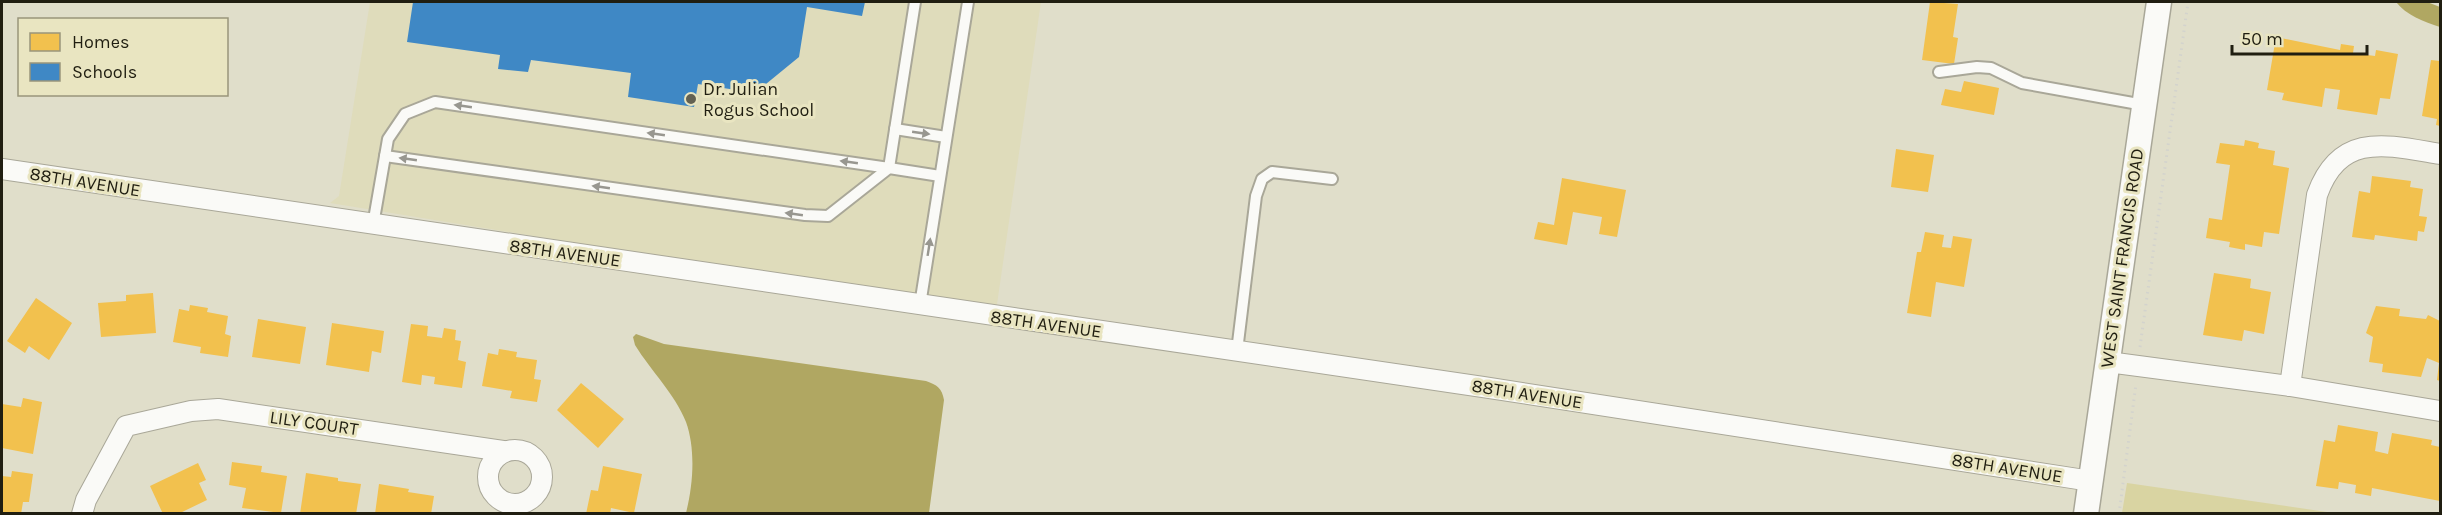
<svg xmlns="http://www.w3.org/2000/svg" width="2442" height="515" font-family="Karla,sans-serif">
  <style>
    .built { fill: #dfdcbb }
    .green { fill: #d9d4a2 }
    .water { fill: #b0a762 }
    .homes { fill: #f2c14e }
    .schools { fill: #3f88c5 }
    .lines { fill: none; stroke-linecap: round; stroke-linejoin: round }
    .service-casing { stroke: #a9a798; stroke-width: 14 }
    .minor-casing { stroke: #a9a798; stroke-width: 22 }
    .tertiary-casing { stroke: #a9a798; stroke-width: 27 }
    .path { stroke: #d3d3cd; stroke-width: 3; stroke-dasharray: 1.5 4.5; stroke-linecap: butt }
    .service { stroke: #fafaf7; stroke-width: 10 }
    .minor { stroke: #fafaf7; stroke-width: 20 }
    .tertiary { stroke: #fafaf7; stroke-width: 24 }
    .oneway { fill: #989790 }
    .poi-dot { fill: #636152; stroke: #e9e5c1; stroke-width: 2 }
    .labels { text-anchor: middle; stroke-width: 6; stroke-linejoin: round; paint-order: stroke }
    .poi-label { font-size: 18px; fill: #201e11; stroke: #e9e5c1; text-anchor: start }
    .street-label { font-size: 18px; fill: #201e11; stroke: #e9e5c1 }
  </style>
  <rect width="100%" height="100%" fill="#e0deca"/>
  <polygon class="built" points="370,2 1041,2 996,311 330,203 339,196"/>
  <polygon class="green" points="2127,483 2334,513 2122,513"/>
  <g class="water">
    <path d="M2396,2H2427L2440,7V27C2424,22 2406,15 2396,2Z"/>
    <path d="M636,334L664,344L926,381C937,385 942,388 944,400L929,513H686C693,485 696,450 686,422C675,394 651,371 635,345L633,337Z"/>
  </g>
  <g class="homes">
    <polygon points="1930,2 1958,4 1953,37 1958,38 1954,64 1922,60"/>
    <polygon points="2276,37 2340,50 2341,44 2354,46 2353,53 2375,56 2376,50 2398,54 2390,99 2380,98 2377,115 2337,109 2340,90 2325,88 2322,107 2282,100 2284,93 2267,90"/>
    <polygon points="2431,60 2440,61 2440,126 2436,125 2437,119 2422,116"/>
    <polygon points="1964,81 1999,88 1994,115 1941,105 1945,89 1961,92"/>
    <polygon points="2245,140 2259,143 2258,148 2275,151 2273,165 2289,168 2279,234 2264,232 2262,247 2245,244 2245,250 2229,247 2230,242 2206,238 2209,218 2222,220 2230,165 2216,163 2220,143 2244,146"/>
    <polygon points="1896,149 1934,155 1928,192 1891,187"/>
    <polygon points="2372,176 2411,181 2410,187 2423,189 2419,216 2427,217 2424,232 2418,231 2417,241 2375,235 2374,240 2352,237 2359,191 2370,193"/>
    <polygon points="1562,178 1626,190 1617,237 1599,234 1602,217 1573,212 1567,245 1534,239 1538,222 1554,225"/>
    <polygon points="1925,232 1944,235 1942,247 1951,248 1953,236 1972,239 1964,287 1936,282 1931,317 1907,313 1917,252 1921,252"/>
    <polygon points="2214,273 2251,279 2250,288 2271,292 2264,334 2244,330 2242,341 2203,335"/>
    <polygon points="153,293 156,333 101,337 98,303 126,301 126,295"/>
    <polygon points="36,298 72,323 49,360 29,346 25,353 7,341"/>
    <polygon points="190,305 208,308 207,312 228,316 225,334 231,336 228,357 200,353 201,347 173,342 179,309 189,311"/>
    <polygon points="2376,306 2400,309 2399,316 2426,319 2428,315 2440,321 2440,381 2437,380 2439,363 2427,358 2421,377 2382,372 2383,364 2369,362 2373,337 2366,333"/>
    <polygon points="258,319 306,327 300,364 252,357"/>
    <polygon points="332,323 384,331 381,353 372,351 369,372 326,365"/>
    <polygon points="411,324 428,326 427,336 442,338 444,328 456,330 455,340 461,341 458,360 466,362 462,388 434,384 435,377 422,375 421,385 402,382"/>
    <polygon points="499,349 517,352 516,357 537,360 534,379 541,380 537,402 510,398 512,391 482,386 488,353 498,355"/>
    <polygon points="581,383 624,419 598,448 557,410"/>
    <polygon points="23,398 42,402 33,454 2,448 2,404 21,407"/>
    <polygon points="2338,425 2378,432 2375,451 2388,454 2392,433 2432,440 2431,445 2440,447 2440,501 2372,488 2371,496 2355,493 2356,485 2339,482 2338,489 2316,486 2324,440 2335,442"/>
    <polygon points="232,462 262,466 261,472 287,476 281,513 242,508 246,488 229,485"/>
    <polygon points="198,463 206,480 199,483 207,500 178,514 163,514 150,486"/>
    <polygon points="603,466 642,474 634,513 611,508 610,514 586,514 591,490 598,491"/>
    <polygon points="12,471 33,474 29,502 23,502 21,514 2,514 2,476 11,477"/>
    <polygon points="306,473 338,478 338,481 361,484 356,514 300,514"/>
    <polygon points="379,484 409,489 408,492 434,496 431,514 375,514"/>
  </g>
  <polygon class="schools" points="413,2 865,2 862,16 807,7 799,57 755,93 698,84 694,107 628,97 631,73 531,60 528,72 498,69 500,55 407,42"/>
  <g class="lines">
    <g class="service-casing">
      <g id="service">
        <polyline points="1939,72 1977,67 1991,68 2022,83 2144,105"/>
        <polyline points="895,129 946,137"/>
        <polyline points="385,156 805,215 828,216 889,168 940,176"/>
        <polyline points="373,225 388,139 405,114 435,102 889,168 915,2"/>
        <polyline points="920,305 968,2"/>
        <polyline points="1237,351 1256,196 1262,179 1272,172 1332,179"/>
      </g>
    </g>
    <g class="minor-casing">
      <g id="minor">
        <polyline points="2,169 1483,387 2091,481"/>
        <polyline points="2108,362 2290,386 2440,411"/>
        <path d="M2290,386L2317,195C2340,131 2387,145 2440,154"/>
        <circle cx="515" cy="477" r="27"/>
        <polyline points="82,514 86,500 126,426 191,411 218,409 503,451"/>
      </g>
    </g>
    <g class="tertiary-casing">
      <polyline id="tertiary" points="2086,514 2159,2"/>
    </g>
    <g class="path">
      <polyline points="2140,347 2188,2"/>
      <polyline points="2119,514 2136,384"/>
    </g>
    <use href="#service" class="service"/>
    <use href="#minor" class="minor"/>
    <use href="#tertiary" class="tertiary"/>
  </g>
  <defs><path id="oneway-solid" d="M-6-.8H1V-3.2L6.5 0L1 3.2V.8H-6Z" transform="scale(1.5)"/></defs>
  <g class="oneway">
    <use href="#oneway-solid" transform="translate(463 106) rotate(-172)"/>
    <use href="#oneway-solid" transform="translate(921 133) rotate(8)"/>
    <use href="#oneway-solid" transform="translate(656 134) rotate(-172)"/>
    <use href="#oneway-solid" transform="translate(408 159) rotate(-172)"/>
    <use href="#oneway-solid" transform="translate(849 162) rotate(-172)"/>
    <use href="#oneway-solid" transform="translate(601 187) rotate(-172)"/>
    <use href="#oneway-solid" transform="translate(794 214) rotate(-172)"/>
    <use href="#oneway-solid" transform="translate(929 247) rotate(-81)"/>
  </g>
  <circle class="poi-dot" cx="691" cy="99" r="6"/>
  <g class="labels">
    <g class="poi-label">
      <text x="703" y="95">Dr. Julian<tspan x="703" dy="21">Rogus School</tspan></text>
    </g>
    <g class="street-label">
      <text transform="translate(85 182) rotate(9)" y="6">88TH AVENUE</text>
      <text transform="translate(565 253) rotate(8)" y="6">88TH AVENUE</text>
      <text transform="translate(2122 258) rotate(-82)" y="6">WEST SAINT FRANCIS ROAD</text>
      <text transform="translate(1046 324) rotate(8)" y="6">88TH AVENUE</text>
      <text transform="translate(1527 394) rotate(9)" y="6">88TH AVENUE</text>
      <text transform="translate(314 423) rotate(8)" y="6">LILY COURT</text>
      <text transform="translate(2007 468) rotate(9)" y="6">88TH AVENUE</text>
    </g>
  </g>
  <rect width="2442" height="515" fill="none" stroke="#201e11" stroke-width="6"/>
  <rect x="18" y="18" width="210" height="78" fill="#e9e5c1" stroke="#99957b" stroke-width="1.5"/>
  <rect x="30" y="33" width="30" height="18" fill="#f2c14e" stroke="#99957b" stroke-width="1.5"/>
  <text x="72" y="48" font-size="18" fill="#201e11">Homes</text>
  <rect x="30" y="63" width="30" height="18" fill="#3f88c5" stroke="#99957b" stroke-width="1.5"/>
  <text x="72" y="78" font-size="18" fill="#201e11">Schools</text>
  <path d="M2232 45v9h135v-9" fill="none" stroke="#201e11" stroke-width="3"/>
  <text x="2241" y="45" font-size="18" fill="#201e11" stroke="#e9e5c1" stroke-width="4.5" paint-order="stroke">50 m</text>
</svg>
